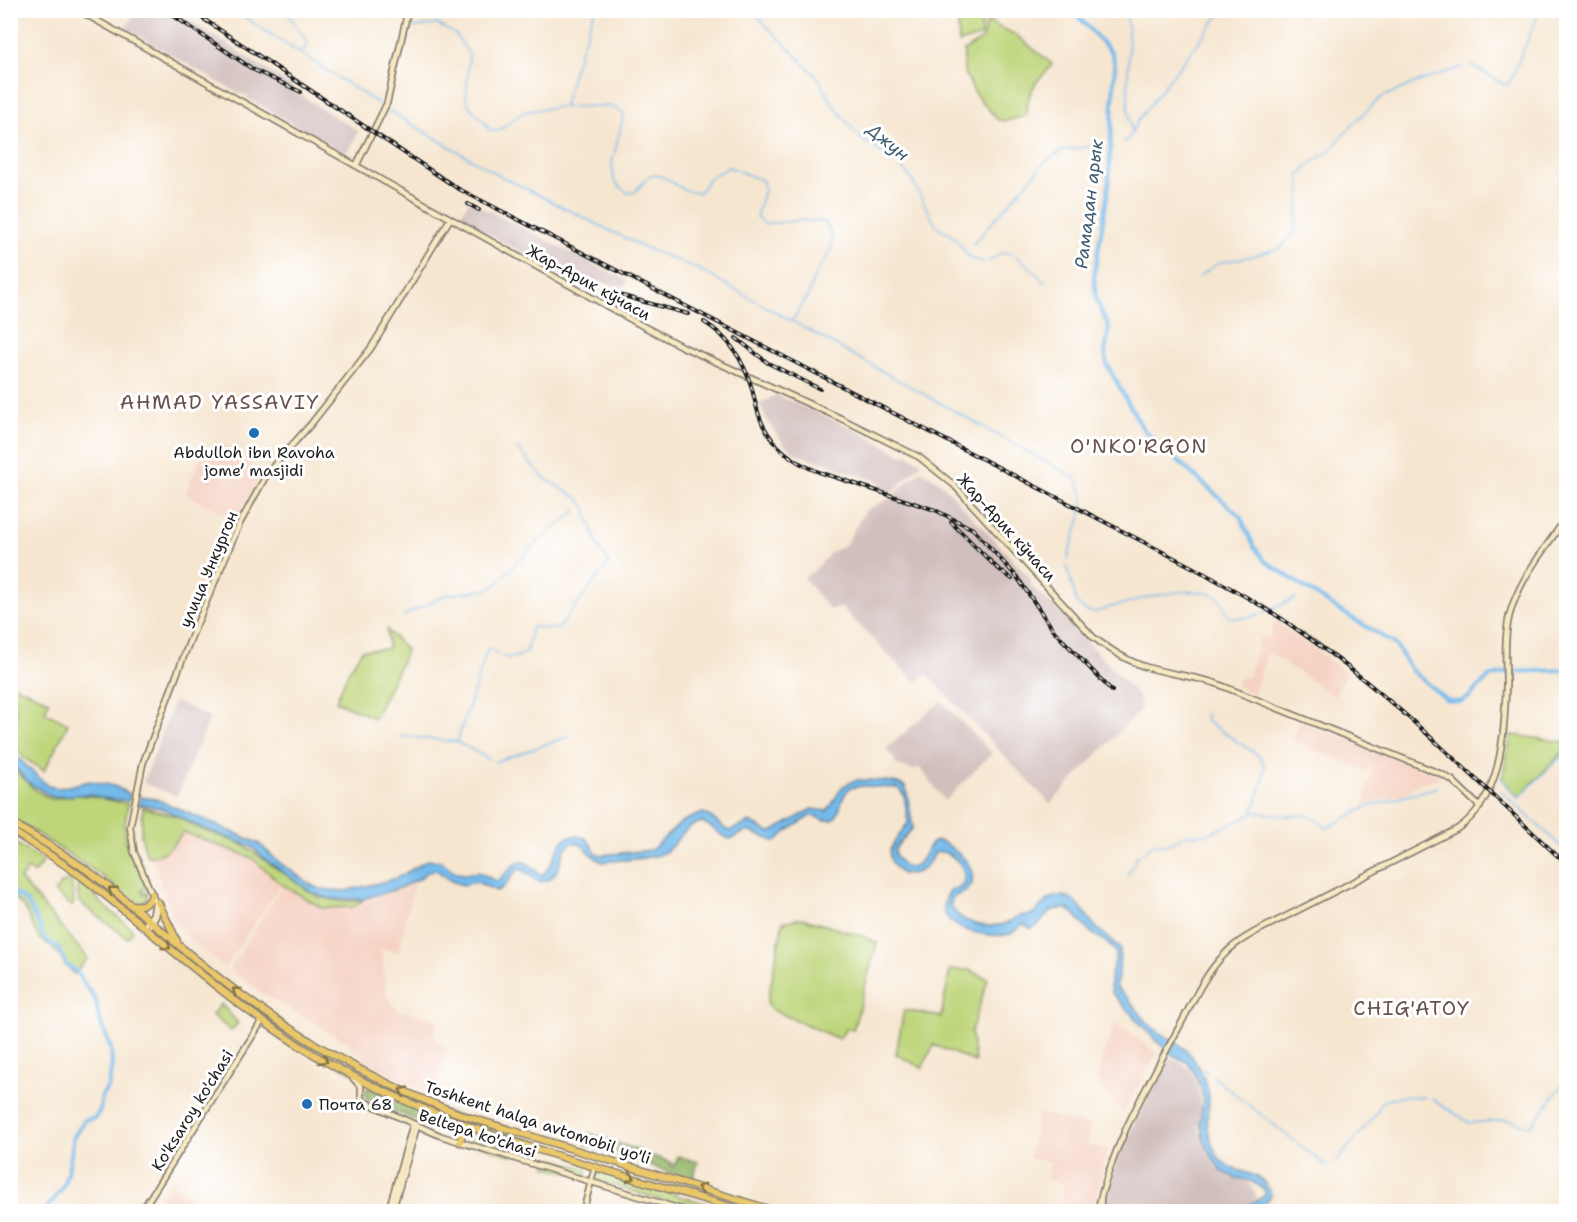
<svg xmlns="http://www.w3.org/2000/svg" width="1577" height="1222" font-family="'Shantell Sans',sans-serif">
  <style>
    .built { fill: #f5d2c2 }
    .industrial { fill: #d1bfbd }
    .green { fill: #bed57a; stroke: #6d784b; stroke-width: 1.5 }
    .forest { fill: #96b66a; stroke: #596943; stroke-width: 1.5 }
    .water { fill: #73baeb; stroke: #486b84; stroke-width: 1.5 }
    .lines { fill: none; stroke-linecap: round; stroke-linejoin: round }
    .stream { stroke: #73baeb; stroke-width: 1.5 }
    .canal { stroke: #73baeb; stroke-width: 4 }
    .secondary-casing { stroke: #898176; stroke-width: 8 }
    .highway-casing { stroke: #898176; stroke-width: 9 }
    .secondary { stroke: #f7e9c3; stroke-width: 4.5 }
    .highway { stroke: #eac769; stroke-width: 6 }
    .rail-casing { stroke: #1c1c1c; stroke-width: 4 }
    .rail { stroke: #fff; stroke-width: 1.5; stroke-dasharray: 4.5; stroke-linecap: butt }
    .oneway { stroke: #837242 }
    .poi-dot { fill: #1f6fb2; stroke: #fff; stroke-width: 2 }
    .labels { text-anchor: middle; stroke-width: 6; stroke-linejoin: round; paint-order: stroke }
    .street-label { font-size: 16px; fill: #1c1c1c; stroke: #fff }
    .poi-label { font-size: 16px; fill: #1c1c1c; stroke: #fff }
    .water-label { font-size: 18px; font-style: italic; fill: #3f5b6f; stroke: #fff }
    .quarter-label { font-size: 20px; letter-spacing: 1.5px; fill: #67504c; stroke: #fff }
  </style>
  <rect width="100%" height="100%" fill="#fff"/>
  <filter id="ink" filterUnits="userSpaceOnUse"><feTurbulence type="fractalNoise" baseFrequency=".0167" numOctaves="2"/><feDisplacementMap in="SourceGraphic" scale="12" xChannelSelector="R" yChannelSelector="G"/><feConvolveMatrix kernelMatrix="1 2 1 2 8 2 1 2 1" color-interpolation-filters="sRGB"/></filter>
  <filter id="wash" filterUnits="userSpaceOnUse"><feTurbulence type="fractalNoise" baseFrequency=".008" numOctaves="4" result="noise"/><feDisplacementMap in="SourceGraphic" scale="24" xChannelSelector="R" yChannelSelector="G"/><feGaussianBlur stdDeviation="1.35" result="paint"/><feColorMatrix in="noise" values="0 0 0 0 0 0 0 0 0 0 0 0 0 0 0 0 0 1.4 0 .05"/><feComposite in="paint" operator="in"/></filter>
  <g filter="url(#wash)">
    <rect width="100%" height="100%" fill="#f6e6d0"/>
    <g class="built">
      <polygon points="221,442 261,475 237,519 185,494 202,454 207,456"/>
      <polygon points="1276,620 1346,673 1334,696 1268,652 1253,694 1236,686 1239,678 1248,677 1260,637 1269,639"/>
      <polygon points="1300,721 1439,775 1439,779 1419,782 1405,794 1382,799 1364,807 1371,772 1292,741"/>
      <polygon points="183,832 252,858 281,884 225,968 189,938 174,921 152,857 173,847"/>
      <polygon points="414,884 398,952 381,949 387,997 397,1010 415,1013 438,1020 433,1037 447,1049 435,1095 369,1068 363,1061 363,1053 353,1050 352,1045 259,991 229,970 283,885 321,908 353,907"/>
      <polygon points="1115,1023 1157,1053 1123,1114 1097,1080 1103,1053"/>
      <polygon points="1038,1113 1091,1125 1087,1145 1107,1150 1093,1211 1059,1211 1064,1184 1046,1179 1051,1162 1029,1158"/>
      <polygon points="170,1182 207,1211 151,1211"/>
    </g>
    <g class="industrial">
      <polygon points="137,11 172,11 188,19 293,87 292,90 358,131 355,140 345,154 249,99 246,95 240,94 213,79 125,28"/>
      <polygon points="469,201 627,281 624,287 581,278 576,282 461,219 462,213"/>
      <polygon points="776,395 857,430 903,456 907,454 922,463 891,493 880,489 880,482 797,454 785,445 768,422 760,404"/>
      <polygon points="921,470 940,482 1028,576 1032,587 1088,637 1086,641 1138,696 1141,709 1050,804 926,673 916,683 842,608 829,609 804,578 817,568 830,553 845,545 866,510 889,499"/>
      <polygon points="174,701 210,717 177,796 143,783"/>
      <polygon points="941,701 992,753 945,801 919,767 914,770 895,764 896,761 886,749"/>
      <polygon points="1169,1059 1179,1062 1190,1069 1198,1086 1201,1106 1198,1126 1207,1153 1218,1170 1230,1178 1250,1183 1257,1197 1243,1207 1241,1211 1104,1212 1118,1154"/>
    </g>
    <g class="green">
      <polygon points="957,11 957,10 1009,11 994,19 982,18 981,36 959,43"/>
      <path d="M987,21L1016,35L1052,64C1049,71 1044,74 1039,79C1031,88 1026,104 1026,116L1006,121L998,120L976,95L964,72V51L982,39Z"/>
      <polygon points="387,630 406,649 404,657 374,718 336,701 348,672 362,650 388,649"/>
      <polygon points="11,684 49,701 45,712 68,724 44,771 24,758 17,750 12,735 16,710 11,699"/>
      <polygon points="1511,735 1566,742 1566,749 1518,798 1502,779"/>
      <polygon points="10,765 35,790 51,799 76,795 90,796 128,804 125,824 126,842 147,888 142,890 143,894 148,892 147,900 141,903 135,902 96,872 11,817"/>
      <path d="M143,807L179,817L198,828L240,843L318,897L339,901H362L353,907L322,908L281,884L252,858L183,832C175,843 163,859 147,856L141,836Z"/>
      <polygon points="10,840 44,861 34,873 28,869 20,879 88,958 74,974 51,946 39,939 24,907 11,896"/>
      <polygon points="71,879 74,902 72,906 54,892 61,884"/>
      <polygon points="84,883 102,904 132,929 133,931 127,938 79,902 77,887"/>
      <polygon points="801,918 862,936 877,943 853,1030 847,1028 839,1039 773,1010 767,1004 783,922"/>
      <path d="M152,928C222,985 294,1043 376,1082C433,1109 492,1128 551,1146V1148C481,1126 411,1104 347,1070C275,1032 213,980 151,929Z"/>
      <polygon points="950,970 969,970 988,979 971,1031 975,1062 934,1045 922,1068 896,1054 904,1010 941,1017"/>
      <polygon points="221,1004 238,1023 231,1031 212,1015"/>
      <polygon points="473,1134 513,1146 512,1154 510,1155 468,1142 469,1135"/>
      <polygon points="550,1158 587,1169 587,1176 547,1167 547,1159"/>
      <polygon points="598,1172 731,1211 697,1211 598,1181 596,1177"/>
    </g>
    <g class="forest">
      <polygon points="369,1088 446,1122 450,1128 448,1134 368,1100 365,1094 365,1090"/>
      <polygon points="589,1133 610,1140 606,1152 585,1145"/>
      <polygon points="615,1142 672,1163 671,1166 674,1167 678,1156 698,1162 693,1180 612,1154"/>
    </g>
    <g class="water">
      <polygon points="11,745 17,757 48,786 60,788 90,781 114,786 130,794 129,801 100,798 90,794 52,797 29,783 11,763"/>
      <path d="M858,780C870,780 899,780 906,787L913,827C903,844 882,848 906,867C927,868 923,844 936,841C944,839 966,859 969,865C973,872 973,877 972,884L965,892L953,897L950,905C960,924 987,930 1007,923C1011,922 1014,917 1019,916C1023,915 1028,916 1032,914C1043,908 1045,895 1063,896C1078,897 1087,918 1096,927C1104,935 1113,940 1120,949L1119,973L1116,985L1119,991C1131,999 1139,1014 1150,1025C1158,1034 1170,1038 1180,1045C1195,1056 1203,1073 1208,1091C1211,1100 1208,1109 1207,1118C1207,1129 1211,1144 1216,1153C1231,1180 1262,1164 1271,1195C1267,1205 1259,1205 1250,1208L1249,1211H1242C1246,1202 1258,1202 1265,1195L1264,1189L1251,1181L1235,1178L1221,1171L1208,1151L1203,1137L1200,1122L1203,1101L1201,1088L1193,1070L1187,1062L1173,1055L1156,1041L1112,993C1106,978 1115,967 1116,953C1109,939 1094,938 1085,927C1079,920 1076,914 1068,909C1040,907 1049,923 1031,929L1023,924L1011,934C994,938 954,933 945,914C942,906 946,898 949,891L961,887C972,871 952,849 936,852C925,868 923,875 902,874C877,853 895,843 908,823L904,795L898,788L862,786L850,788C839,797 843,811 833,820H823L812,815L787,831L776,842L747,831L731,839C718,837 714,826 702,822C680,827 676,848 661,854C651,859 617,860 603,862C591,859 584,841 573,843C559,845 563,875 547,880C533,886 531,871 519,869C509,875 509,887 496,891L477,882L463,885L451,881L436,870L427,872L419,879L397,889L363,899H329L311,892L266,860L252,847L200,827L164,809L146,805H139L140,797L156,799L258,843L280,863L313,886L320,889L345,891L375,884L397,878L428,860L441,861L456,873L465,874L479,872L496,881C508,876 514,854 530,865C534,868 537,872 541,875C557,867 554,834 577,836C581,836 587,838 589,842C592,845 594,850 597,854L602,855L651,850L683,821L703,813C714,817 719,826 729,831L750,822L770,833L812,809L827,811C839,797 837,784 858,780Z"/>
    </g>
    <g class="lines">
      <g class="stream">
        <polyline points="233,10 379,104"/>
        <polyline points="285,10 308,43 301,53"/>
        <polyline points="751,10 819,79 834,106 860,138 898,163 912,180 936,226 954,237 970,258 983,262"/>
        <path d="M1125,10C1134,50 1122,92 1132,131"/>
        <path d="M411,28L437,24L455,34L469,54L466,100L473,111L483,120L489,130L498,131L524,112L557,107L609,106L624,113L612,163L614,181L627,193L635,192L650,175C672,174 676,194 700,192L709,178L729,167L763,181L764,190L756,217L765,224L803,220L825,222C842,247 825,256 814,278C811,283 811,290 808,296C803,304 797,312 792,321"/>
        <polyline points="1471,65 1505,85 1509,84 1539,13"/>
        <polyline points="564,106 574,69 595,10"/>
        <path d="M389,111L502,177L643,247L698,269L1075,478C1095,502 1072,533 1068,559"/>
        <polyline points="1124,142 1128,140 1139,119 1223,10"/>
        <polyline points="1306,167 1331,149 1354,123 1380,98 1412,84 1462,67"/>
        <polyline points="973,244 1046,161 1062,151 1090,146"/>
        <path d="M989,261C993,259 998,254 1002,253C1015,249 1037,275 1045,283"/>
        <polyline points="1200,276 1218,263 1252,256 1281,248 1296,230 1301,188 1299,176 1306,167"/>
        <path d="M1067,566L1077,604C1081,608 1086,612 1093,612C1098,612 1105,609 1111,607C1139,600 1193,582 1219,598L1228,616C1244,625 1280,605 1296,598"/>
        <polyline points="403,616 446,595 485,590 494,586 538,541 577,510"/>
        <polyline points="400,736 457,742 489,759"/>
        <path d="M457,742L488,648C502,658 510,662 526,652L532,627L558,629L609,563L597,543L585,507L579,499L544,478L517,448"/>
        <polyline points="495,762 570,736"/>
        <polyline points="1502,779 1518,798 1566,752"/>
        <polyline points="1501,791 1566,851"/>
        <polyline points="1254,812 1289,816 1305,815 1317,820 1327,828 1367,807 1438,787"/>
        <polyline points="1128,875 1137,856 1154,844 1164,845 1174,842 1184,835 1208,834 1242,819 1253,812 1262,784 1265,764 1258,755 1206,721 1206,713"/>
        <polyline points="1200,1073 1205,1070 1207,1072"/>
        <polyline points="1212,1076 1325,1165 1330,1165"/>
        <polyline points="1432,1099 1470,1123 1505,1120 1531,1126 1566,1080"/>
        <path d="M1337,1161L1378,1111L1381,1102C1397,1095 1409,1096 1425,1097"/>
      </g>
      <g class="canal">
        <polyline points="1072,10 1112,53 1115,66 1108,191 1094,275 1096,299 1109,328 1105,352 1107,365 1143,429 1159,444 1240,516 1254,546 1265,561 1334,607 1395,644 1412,671 1447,700 1460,702 1469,697 1489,677 1509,672 1566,670"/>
        <polyline points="10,890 27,902 40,927 42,935 51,944 58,947 66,965 76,971 96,1001 98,1015 111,1049 112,1064 109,1085 102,1096 100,1110 95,1118 85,1120 74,1136 69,1166 63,1187 44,1212"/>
      </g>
    </g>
  </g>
  <g filter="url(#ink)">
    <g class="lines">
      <g class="secondary-casing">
        <g id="secondary">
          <path d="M78,10L639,324L681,346L840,418L919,457L954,485L1093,637C1109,649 1127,661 1146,667C1169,674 1192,676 1215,683L1441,774L1452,780L1480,807"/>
          <polyline points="357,164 387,103 408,10"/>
          <polyline points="151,925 156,916 158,906"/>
          <polyline points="144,927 153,914 155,902 134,852 130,827 143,763 190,640 240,523 268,472 311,424 371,348 450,219"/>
          <polyline points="352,1077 361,1087 361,1100 441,1136 690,1212"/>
          <polyline points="141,1212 262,1021"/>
          <polyline points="388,1212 413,1124"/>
          <polyline points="392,1212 417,1126"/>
          <polyline points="583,1212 595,1166"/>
          <path d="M1097,1212C1112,1146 1145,1090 1177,1031C1191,1006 1202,978 1222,957C1231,946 1243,939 1255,932L1457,829C1502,799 1504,736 1506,686C1506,663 1504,640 1509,617C1518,580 1545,549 1566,518"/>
          <polyline points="1100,1212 1101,1198"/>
        </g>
      </g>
      <g class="highway-casing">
        <g id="highway">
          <path d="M10,822C39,839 68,856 95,876C143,913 187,955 236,991C307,1044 384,1087 468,1117L778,1212"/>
          <path d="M10,830C37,847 65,863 90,883C165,942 230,1004 313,1054C441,1131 604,1168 747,1212"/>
          <polyline points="158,902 177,941"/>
          <path d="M132,905C141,906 150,905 152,894"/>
          <polyline points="460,1142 464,1124"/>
        </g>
      </g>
      <use href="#secondary" class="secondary"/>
      <use href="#highway" class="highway"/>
      <g class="rail-casing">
        <g id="rail">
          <polyline points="165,10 254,70 301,92"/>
          <path d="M190,10L457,188L1190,566C1227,586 1265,606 1299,631C1396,698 1480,784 1566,864"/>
          <polyline points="468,204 479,210"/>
          <polyline points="605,291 688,314"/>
          <path d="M704,322C729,337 744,361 752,389C755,401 757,413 763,425C775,449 795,463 819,472L935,510L973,529L1017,577L1054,631L1112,691"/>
          <polyline points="736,338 768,363 820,389"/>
          <polyline points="951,522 996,567 1012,579"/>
        </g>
      </g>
      <use href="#rail" class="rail"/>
    </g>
    <defs><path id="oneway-chevron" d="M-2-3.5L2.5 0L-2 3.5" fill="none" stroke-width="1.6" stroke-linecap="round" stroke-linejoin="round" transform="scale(1.5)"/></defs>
    <g class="oneway">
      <use href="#oneway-chevron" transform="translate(112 890) rotate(-141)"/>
      <use href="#oneway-chevron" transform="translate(167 946) rotate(40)"/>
      <use href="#oneway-chevron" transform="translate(236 991) rotate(-143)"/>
      <use href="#oneway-chevron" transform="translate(324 1060) rotate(30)"/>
      <use href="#oneway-chevron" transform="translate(403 1091) rotate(-156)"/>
      <use href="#oneway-chevron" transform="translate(631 1177) rotate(17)"/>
      <use href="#oneway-chevron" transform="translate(701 1188) rotate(-163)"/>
    </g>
  </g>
  <g class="poi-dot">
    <circle cx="254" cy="433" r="6"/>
    <circle cx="307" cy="1104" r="6"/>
  </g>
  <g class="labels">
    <g class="street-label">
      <text transform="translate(589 282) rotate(29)" y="6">Жар-Арик кўчаси</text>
      <text transform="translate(1007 527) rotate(48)" y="6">Жар-Арик кўчаси</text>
      <text transform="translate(208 569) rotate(-67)" y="6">улица Ункургон</text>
      <text transform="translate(192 1110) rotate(-58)" y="6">Ko'ksaroy ko'chasi</text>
      <text transform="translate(538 1122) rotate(18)" y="6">Toshkent halqa avtomobil yo'li</text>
      <text transform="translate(478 1133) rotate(18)" y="6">Beltepa ko'chasi</text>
    </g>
    <g class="poi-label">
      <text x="254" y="458">Abdulloh ibn Ravoha<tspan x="254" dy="18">jome’ masjidi</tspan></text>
      <text x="319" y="1110" text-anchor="start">Почта 68</text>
    </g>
    <g class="water-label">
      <text transform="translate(888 142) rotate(39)" y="6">Джун</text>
      <text transform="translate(1089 204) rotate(-83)" y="6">Рамадан арык</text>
    </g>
    <g class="quarter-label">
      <text x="220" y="409">AHMAD YASSAVIY</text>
      <text x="1139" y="453">O'NKO'RGON</text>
      <text x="1412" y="1015">CHIG'ATOY</text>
    </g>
  </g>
  <rect width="1577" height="1222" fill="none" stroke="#fff" stroke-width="36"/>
</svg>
